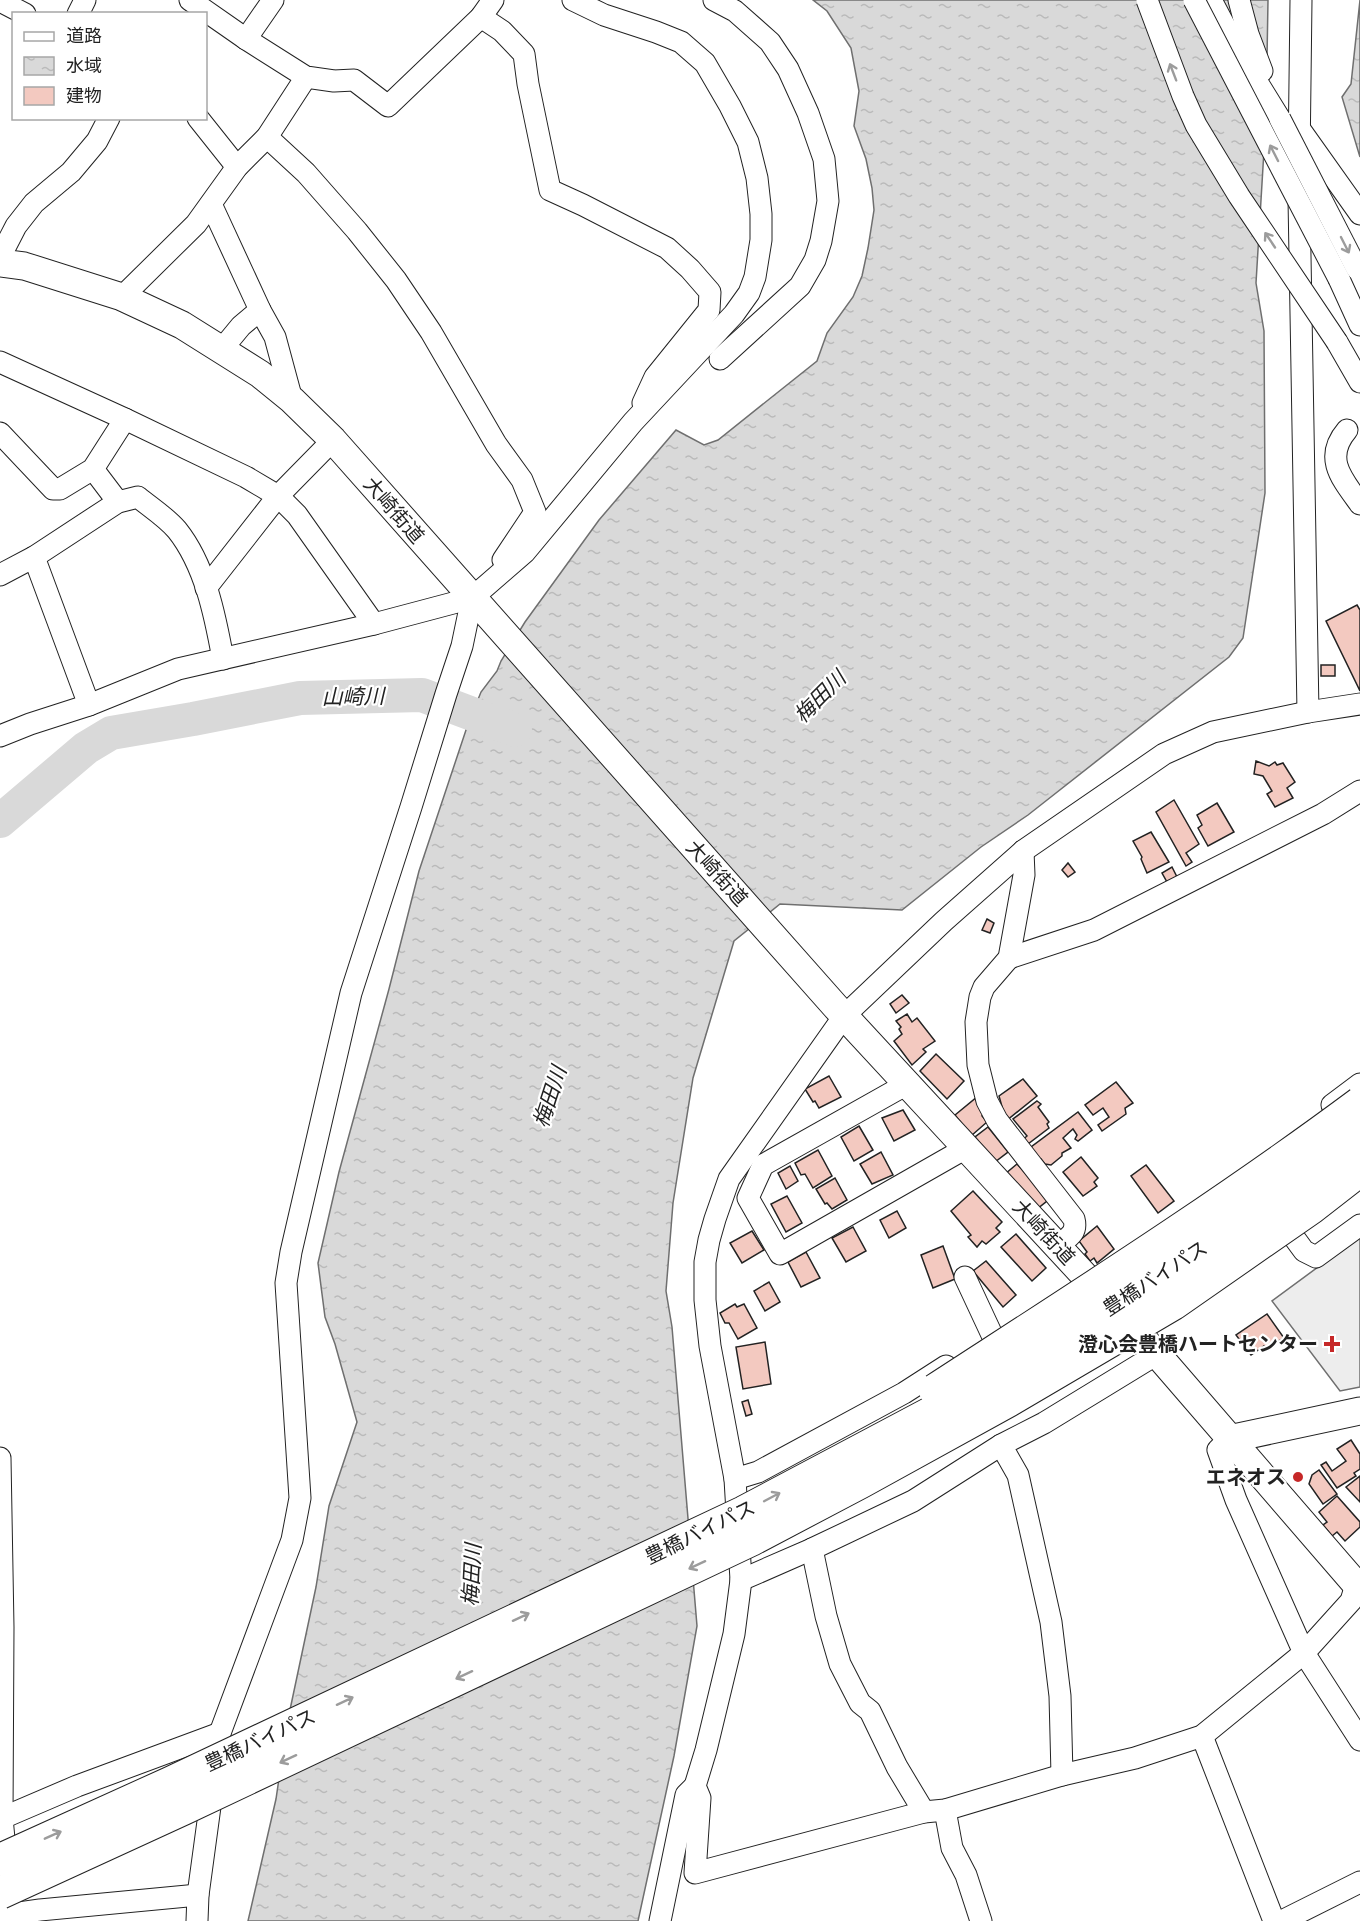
<svg xmlns="http://www.w3.org/2000/svg" width="1360" height="1921" font-family="Montserrat,'Noto Sans JP',sans-serif">
  <style>
    .parking { fill: #ededed; stroke: #6f6f6f; stroke-width: 1.5 }
    .water { fill: url(#water-ripples); stroke: #6f6f6f; stroke-width: 1.5 }
    .lines { fill: none; stroke-linecap: round; stroke-linejoin: round }
    .river { stroke: #d9d9d9; stroke-width: 34 }
    .building { fill: #f3c9c0; stroke: #222; stroke-width: 1.5 }
    .minor-casing { stroke: #222; stroke-width: 23 }
    .major-casing { stroke: #222; stroke-width: 29 }
    .minor { stroke: #fff; stroke-width: 21 }
    .major { stroke: #fff; stroke-width: 27 }
    .minor-bridge-casing { stroke: #222; stroke-width: 23; stroke-linecap: butt }
    .highway-bridge-casing { stroke: #222; stroke-width: 34; stroke-linecap: butt }
    .minor-bridge { stroke: #fff; stroke-width: 21 }
    .highway-bridge { stroke: #fff; stroke-width: 32 }
    .oneway { stroke: #9c9c9c }
    .poi-dot { fill: #c62828; stroke: #fff; stroke-width: 2 }
    .labels { text-anchor: middle; stroke-width: 4.5; stroke-linejoin: round; paint-order: stroke }
    .street-label { font-size: 20px; fill: #222; stroke: #fff }
    .poi-label { font-size: 20px; font-weight: bold; fill: #222; stroke: #fff; text-anchor: end }
    .water-label { font-size: 21px; font-style: italic; fill: #222; stroke: #fff }
  </style>
  <defs>
    <pattern id="water-ripples" width="26" height="14" patternUnits="userSpaceOnUse" patternTransform="scale(1.5)"><rect width="26" height="14" fill="#d9d9d9"/><path d="M2 4q2-2 4 0t4 0M15 11q2-2 4 0t4 0" fill="none" stroke="#bababa"/></pattern>
  </defs>
  <rect width="100%" height="100%" fill="#fff"/>
  <polygon class="parking" points="1360,1236 1360,1387 1340,1391 1272,1301"/>
  <g class="water">
    <polygon points="813,0 1268,0 1266,117 1256,283 1264,331 1265,493 1243,638 1229,657 1028,815 981,847 902,910 780,904 734,941 693,1078 673,1203 666,1291 672,1327 697,1626 674,1756 638,1921 248,1921 276,1799 287,1724 316,1587 329,1506 357,1422 335,1344 325,1317 318,1263 339,1172 389,989 419,871 468,724 481,692 497,671 501,661 525,622 599,520 676,430 704,445 718,440 817,361 827,333 853,297 862,276 868,248 874,210 872,188 866,159 854,126 859,91 851,48 827,11"/>
    <polygon points="1360,0 1360,157 1342,97 1351,84"/>
  </g>
  <g class="lines">
    <polyline class="river" points="0,821 86,748 111,733 193,719 300,698 422,695 515,730"/>
  </g>
  <g class="building">
    <polygon points="1357,605 1360,610 1360,691 1326,621"/>
    <rect x="1321" y="665" width="14" height="11"/>
    <polygon points="1256,761 1269,766 1275,762 1277,765 1283,763 1295,782 1287,788 1293,798 1275,807 1267,794 1272,791 1263,776 1254,774"/>
    <polygon points="1174,800 1199,844 1186,853 1192,862 1186,866 1156,812"/>
    <polygon points="1217,803 1234,832 1208,846 1198,828 1202,825 1197,815"/>
    <polygon points="1151,832 1169,862 1147,873 1141,859 1142,857 1133,841"/>
    <polygon points="1068,863 1075,872 1068,877 1062,870"/>
    <polygon points="1172,867 1177,877 1167,882 1162,873"/>
    <polygon points="987,919 994,923 990,933 982,930"/>
    <polygon points="902,995 909,1003 896,1013 890,1004"/>
    <polygon points="907,1014 912,1022 917,1018 935,1041 923,1049 926,1052 912,1065 894,1041 902,1034 899,1029 901,1027 896,1021"/>
    <polygon points="936,1054 964,1081 947,1099 920,1071"/>
    <polygon points="829,1076 841,1097 819,1108 815,1101 813,1102 805,1089"/>
    <polygon points="1023,1079 1037,1096 1006,1121 999,1096"/>
    <polygon points="1116,1082 1133,1103 1125,1108 1126,1114 1102,1131 1098,1125 1109,1117 1103,1108 1093,1115 1085,1105"/>
    <polygon points="977,1097 986,1113 982,1116 987,1122 971,1136 955,1115"/>
    <polygon points="1037,1101 1041,1104 1038,1107 1049,1122 1047,1124 1049,1128 1024,1147 1020,1142 1027,1136 1013,1119"/>
    <polygon points="903,1110 915,1130 894,1141 882,1118"/>
    <polygon points="1078,1112 1092,1130 1078,1141 1075,1139 1077,1135 1073,1129 1063,1138 1071,1148 1062,1153 1062,1156 1051,1165 1045,1164 1041,1159 1036,1162 1027,1150"/>
    <polygon points="859,1126 873,1150 854,1161 841,1137"/>
    <polygon points="988,1127 1008,1152 995,1162 975,1137"/>
    <polygon points="818,1150 832,1176 813,1188 805,1174 801,1175 795,1163"/>
    <polygon points="881,1152 893,1175 872,1184 860,1164"/>
    <polygon points="1081,1157 1098,1178 1094,1182 1097,1186 1083,1196 1063,1172"/>
    <polygon points="1017,1164 1028,1176 1047,1201 1037,1209 1005,1174"/>
    <polygon points="1146,1165 1174,1201 1158,1213 1131,1176"/>
    <polygon points="790,1166 798,1181 786,1189 778,1173"/>
    <polygon points="835,1178 847,1200 832,1209 827,1203 825,1204 816,1189"/>
    <polygon points="973,1191 1002,1222 996,1228 1000,1232 986,1244 982,1241 977,1247 968,1237 971,1235 951,1211"/>
    <polygon points="787,1196 802,1223 786,1232 771,1204"/>
    <polygon points="897,1211 906,1228 889,1238 880,1220"/>
    <polygon points="1097,1226 1114,1249 1097,1263 1094,1258 1090,1261 1085,1254 1087,1252 1079,1241"/>
    <polygon points="853,1227 866,1251 846,1262 832,1238"/>
    <polygon points="752,1231 764,1250 742,1263 730,1243"/>
    <polygon points="1016,1234 1046,1268 1032,1281 1001,1247"/>
    <polygon points="943,1246 955,1279 933,1288 921,1255"/>
    <polygon points="806,1252 820,1278 801,1287 788,1262"/>
    <polygon points="986,1261 1016,1295 1003,1307 973,1271"/>
    <polygon points="769,1282 780,1302 765,1311 754,1291"/>
    <polygon points="735,1304 737,1307 744,1304 757,1328 738,1339 729,1323 725,1323 720,1313"/>
    <polygon points="1267,1314 1284,1338 1267,1348 1264,1346 1251,1355 1236,1335"/>
    <polygon points="765,1342 771,1384 743,1389 736,1347"/>
    <polygon points="748,1400 752,1414 746,1416 742,1402"/>
    <polygon points="1351,1440 1360,1454 1360,1469 1354,1473 1356,1476 1337,1488 1321,1465 1326,1462 1332,1471 1346,1461 1337,1449"/>
    <polygon points="1319,1470 1337,1494 1323,1504 1309,1484 1312,1475"/>
    <polygon points="1360,1476 1360,1502 1346,1487"/>
    <polygon points="1337,1496 1360,1522 1360,1527 1345,1541 1337,1532 1332,1536 1323,1525 1327,1522 1319,1512"/>
  </g>
  <g class="lines">
    <g class="minor-casing">
      <g id="minor">
        <polyline points="190,0 246,39 306,77 334,81 354,80 388,106 481,17 493,0"/>
        <polyline points="714,0 735,11 770,42 788,69 808,113 824,159 828,201 821,241 815,260 800,286 720,359"/>
        <polyline points="1211,0 1238,51 1280,119"/>
        <polyline points="1239,0 1248,34 1262,71"/>
        <polyline points="0,1 25,14"/>
        <polyline points="78,14 85,0"/>
        <polyline points="481,17 502,31 524,54 528,84 550,190 583,205 667,248 690,269 710,292 709,310 655,377 643,403"/>
        <polyline points="246,39 273,0"/>
        <polyline points="198,118 237,167"/>
        <polyline points="1299,128 1360,214"/>
        <polyline points="267,137 306,173 357,231 396,280 431,332 496,444 522,480 535,512 503,560"/>
        <polyline points="1299,161 1301,0"/>
        <polyline points="1299,199 1308,712"/>
        <polyline points="211,204 260,310 275,337 292,400"/>
        <polyline points="0,257 16,226 34,203 71,172 97,141 109,118"/>
        <polyline points="1339,279 1360,325"/>
        <polyline points="122,297 196,224 237,167 267,137 306,77"/>
        <polyline points="1337,342 1360,382"/>
        <polyline points="222,349 241,326 260,310"/>
        <polyline points="0,362 125,419 246,477 278,496 297,515 374,624"/>
        <path d="M1347,430C1323,458 1342,479 1360,504"/>
        <polyline points="0,433 53,489 60,489 93,469 125,419"/>
        <polyline points="93,469 118,502"/>
        <polyline points="34,557 89,705"/>
        <path d="M0,575L34,557L118,502L138,497C150,507 166,517 177,530C205,565 215,615 223,659"/>
        <polyline points="206,588 278,496 333,440"/>
        <polyline points="0,736 30,724 89,705 178,669 374,624 472,598 525,552 633,422 734,314 749,293 755,277 761,240 761,214 757,178 748,142 730,106 705,63 681,42 656,32 604,15 573,0"/>
        <path d="M1023,851L1024,875L1009,958L984,987L980,997L976,1022L978,1065L987,1101L997,1120L1074,1219C1078,1234 1067,1238 1057,1246"/>
        <polyline points="1009,958 1094,930 1323,814 1360,791"/>
        <polyline points="907,1084 763,1165 748,1198 780,1254 966,1148"/>
        <polyline points="1332,1105 1360,1084"/>
        <polyline points="1279,1217 1304,1251 1316,1257 1360,1225"/>
        <polyline points="965,1277 993,1337"/>
        <polyline points="1229,1439 1218,1450 1236,1500 1304,1653 1360,1740"/>
        <polyline points="0,1458 3,1627 2,1818 12,1921"/>
        <polyline points="735,1479 758,1472 904,1393 946,1366"/>
        <polyline points="741,1580 812,1549"/>
        <polyline points="1356,1585 1351,1601 1304,1653 1202,1736 1135,1758 1062,1775 945,1810 924,1812 695,1873 700,1798 695,1786 706,1750 734,1634 741,1580 735,1479 710,1346 705,1300 705,1262 709,1240 715,1219 729,1179 844,1016 944,921 1023,851 1164,754 1213,732 1308,712 1360,704"/>
        <polyline points="1202,1736 1274,1921"/>
        <polyline points="1062,1775 1060,1696 1051,1622 1018,1475 1001,1445 1044,1423 1157,1354"/>
        <polyline points="945,1810 952,1848 966,1875 981,1921"/>
        <polyline points="924,1812 897,1767 870,1711 860,1703 840,1664 826,1616 812,1549 913,1501 1001,1445"/>
        <polyline points="0,1819 77,1786 220,1733"/>
        <polyline points="0,1919 12,1914 40,1910 198,1895"/>
        <polyline points="197,1921 198,1895 220,1733 292,1540 300,1498 286,1283 291,1252 351,993 411,807 446,694 462,646 472,598"/>
        <polyline points="660,1921 686,1795 695,1786"/>
        <polyline points="1282,1921 1360,1882"/>
      </g>
    </g>
    <g class="major-casing">
      <g id="major">
        <polyline points="0,263 24,266 122,297 182,325 260,374 292,400 333,440 835,1006 1157,1354 1360,1589"/>
        <polyline points="1229,1439 1360,1411"/>
      </g>
    </g>
    <use href="#minor" class="minor"/>
    <use href="#major" class="major"/>
    <g class="minor-bridge-casing">
      <g id="minor-bridge">
        <polyline points="1147,0 1183,96 1196,125 1239,196 1337,342"/>
        <polyline points="1194,0 1339,279"/>
        <polyline points="1280,119 1357,269"/>
      </g>
    </g>
    <g class="highway-bridge-casing">
      <g id="highway-bridge">
        <path d="M935,1390C1078,1297 1223,1205 1360,1103"/>
        <polyline points="0,1860 170,1783 744,1512 993,1380 1161,1275 1292,1186 1360,1135"/>
        <polyline points="0,1893 183,1809 751,1540 861,1482 1008,1401 1173,1304 1311,1208 1360,1170"/>
      </g>
    </g>
    <use href="#minor-bridge" class="minor-bridge"/>
    <use href="#highway-bridge" class="highway-bridge"/>
  </g>
  <defs><path id="oneway-shaft" d="M-6 0H5M1.5-3L5.5 0L1.5 3" fill="none" stroke-width="1.6" stroke-linecap="round" stroke-linejoin="round" transform="scale(1.5)"/></defs>
  <g class="oneway">
    <use href="#oneway-shaft" transform="translate(1173 72) rotate(-111)"/>
    <use href="#oneway-shaft" transform="translate(1274 153) rotate(-117)"/>
    <use href="#oneway-shaft" transform="translate(1270 240) rotate(-124)"/>
    <use href="#oneway-shaft" transform="translate(1345 245) rotate(63)"/>
    <use href="#oneway-shaft" transform="translate(772 1497) rotate(-28)"/>
    <use href="#oneway-shaft" transform="translate(697 1565) rotate(155)"/>
    <use href="#oneway-shaft" transform="translate(521 1617) rotate(-25)"/>
    <use href="#oneway-shaft" transform="translate(464 1675) rotate(155)"/>
    <use href="#oneway-shaft" transform="translate(345 1701) rotate(-25)"/>
    <use href="#oneway-shaft" transform="translate(288 1759) rotate(155)"/>
    <use href="#oneway-shaft" transform="translate(53 1835) rotate(-24)"/>
  </g>
  <g class="poi-dot">
    <path d="M1329 1335h6v6h6v6h-6v6h-6v-6h-6v-6h6z"/>
    <circle cx="1298" cy="1477" r="6"/>
  </g>
  <g class="labels">
    <g class="street-label">
      <text transform="translate(394 510) rotate(49)" y="7">大崎街道</text>
      <text transform="translate(717 873) rotate(48)" y="7">大崎街道</text>
      <text transform="translate(1044 1232) rotate(47)" y="7">大崎街道</text>
      <text transform="translate(1155 1278) rotate(-33)" y="7">豊橋バイパス</text>
      <text transform="translate(700 1532) rotate(-26)" y="7">豊橋バイパス</text>
      <text transform="translate(260 1740) rotate(-25)" y="7">豊橋バイパス</text>
    </g>
    <g class="poi-label">
      <text x="1318" y="1351">澄心会豊橋ハートセンター</text>
      <text x="1286" y="1484">エネオス</text>
    </g>
    <g class="water-label">
      <text transform="translate(353 697) rotate(-1)" y="7">山崎川</text>
      <text transform="translate(820 697) rotate(-45)" y="7">梅田川</text>
      <text transform="translate(550 1097) rotate(-72)" y="7">梅田川</text>
      <text transform="translate(472 1575) rotate(-87)" y="7">梅田川</text>
    </g>
  </g>
  <rect x="12" y="12" width="195" height="108" fill="#ffffff" stroke="#a7a7a7" stroke-width="1.5"/>
  <rect x="24" y="32" width="30" height="9" fill="#ffffff" stroke="#a7a7a7" stroke-width="1.5"/>
  <text x="66" y="42" font-size="18" fill="#222222">道路</text>
  <rect x="24" y="57" width="30" height="18" fill="url(#water-ripples)" stroke="#a7a7a7" stroke-width="1.5"/>
  <text x="66" y="72" font-size="18" fill="#222222">水域</text>
  <rect x="24" y="87" width="30" height="18" fill="#f3c9c0" stroke="#a7a7a7" stroke-width="1.5"/>
  <text x="66" y="102" font-size="18" fill="#222222">建物</text>
</svg>
